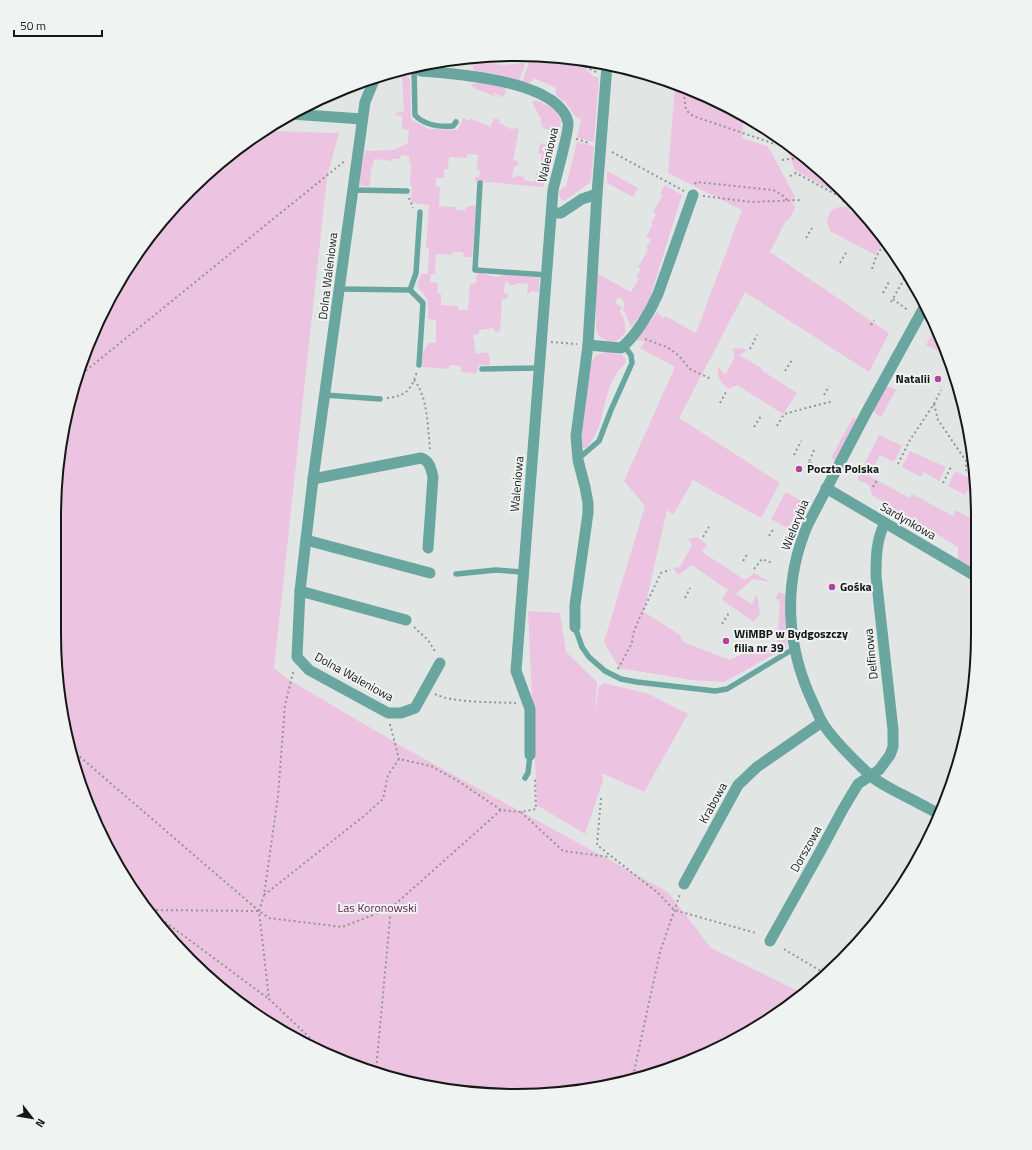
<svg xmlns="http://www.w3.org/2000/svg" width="1032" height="1150" font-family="'Titillium Web',sans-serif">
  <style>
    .green { fill: #ecc3e0 }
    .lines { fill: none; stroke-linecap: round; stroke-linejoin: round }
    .path { stroke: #939796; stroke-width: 2; stroke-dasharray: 2 3; stroke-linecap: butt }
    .lane { stroke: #6aa6a0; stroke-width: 5.5 }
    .street { stroke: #6aa6a0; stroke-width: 11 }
    .poi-dot { fill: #b3419d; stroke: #eff3f2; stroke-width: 1.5 }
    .labels { text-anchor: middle; stroke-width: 4; stroke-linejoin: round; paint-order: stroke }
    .street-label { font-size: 12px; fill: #161817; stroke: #eff3f2 }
    .poi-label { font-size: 12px; font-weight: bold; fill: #161817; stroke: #eff3f2; text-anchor: start }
    .park-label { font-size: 12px; fill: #5c1f50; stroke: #eff3f2 }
    .rim { fill: none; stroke: #161817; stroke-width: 2 }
  </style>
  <rect width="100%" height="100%" fill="#e1e6e5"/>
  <g class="green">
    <path d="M463,59L504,65L522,63H524L525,64L519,81C502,74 493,73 476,71L473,69V65L448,61Z"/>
    <polygon points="532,61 570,65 578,67 584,68 593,76 599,78 594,142 577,138 581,120 575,116 566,103 557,96 555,92 556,88 534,78 530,83 522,82 529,63"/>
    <path d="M402,74L407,76L410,79L411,117L412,120L429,129L458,130L463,118L469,121L470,118L490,127L494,118L500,120L499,123L513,130L515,127L519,129L513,160L518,161L517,166H514L512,177L516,178V175L524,177V180L535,182L537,171L547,173L543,187L475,181V177H479L480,170H477L478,155L467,154V158L449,157L448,169H444V178H436V187H440L439,206L456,207V210H465L466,207H469L470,205L474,206L476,207L472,257H464L463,252H453L452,255L436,254L435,274H431L430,282L438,283L437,293L441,294V305L458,306V310H468L470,284L476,283L477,272C486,273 496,281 505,274L539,278V292L532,291L527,295L528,284L517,283V285H509L508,282H505L504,293H508L507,299H502L500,331L495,332L494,328L479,330V334L473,335L476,354L486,352L489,354L490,365H478L477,373L461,372V366L450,365L449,369L422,367L423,353L429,343H436V320L428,319C428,313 429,305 427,300C422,286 413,293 421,274H428L429,248H426L429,205L411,203L412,186H410L411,163H409V156L401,155L400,159H393V161L374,159L373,166L371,167L370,185L368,186H362L359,182L365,151L393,150L408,143L409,130L402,129V116L396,115L397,112H404Z"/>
    <polygon points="487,82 504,86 506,91 503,97 495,93 493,94 502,99 476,89 472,86 472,84"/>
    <polygon points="675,86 683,87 744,115 742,138 767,146 771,152 795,197 793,204 795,208 790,218 785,222 770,252 889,333 869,372 745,292 679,418 780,483 761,518 693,480 673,515 667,510 644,612 680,635 683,642 730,660 761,645 777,643 780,603 776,598 778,592 785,594 787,647 724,682 692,680 619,668 604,642 645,506 624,481 675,367 640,348 645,342 637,340 657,312 663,318 665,316 696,333 742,210 668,173"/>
    <polygon points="534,101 538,101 555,109 561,121 559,132 543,128 541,124 541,119 532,102"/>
    <polygon points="264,131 339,133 327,177 274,668 286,678 408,750 668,892 711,948 804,994 797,1000 720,1048 635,1080 516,1096 426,1087 312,1048 235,1000 150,915 102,838 63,724 54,634 55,486 63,426 89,339 116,285 169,211 235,149"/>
    <polygon points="782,141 821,169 837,186 834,192 795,170 786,147"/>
    <polygon points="577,142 594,146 591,180 588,184 564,201 561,199 559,192 562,188 566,187"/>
    <polygon points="540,143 553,146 547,169 541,168 540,165 542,154 538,153"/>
    <polygon points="607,171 638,188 633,197 607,183"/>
    <path d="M665,185L682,195L648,304L631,327L623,309L625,304L621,298H617L615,303L622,307L620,311L624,319L626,332L617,341C607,343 598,338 596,328V273L631,292L639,278L636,277L641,269L638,267L648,250L646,248L651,240L646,237L653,224L651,223L656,214L653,212L663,195L660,194Z"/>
    <path d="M852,206L848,210L873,225C875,229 882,234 885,239L875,255L830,231L827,222C830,206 838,207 852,206Z"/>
    <polygon points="936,326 946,354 926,345"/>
    <path d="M739,348L748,350L739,355L762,368L761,370L797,393L783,414L737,385L729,389C720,383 717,376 718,366L725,375L735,357L732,349Z"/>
    <path d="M606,352L622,355L626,359L625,364C600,384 608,427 586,448H583L581,444L590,366L596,355Z"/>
    <polygon points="884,387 890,387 896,390 881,417 875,413 873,408"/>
    <polygon points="853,417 856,419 858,423 838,459 834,460 831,458"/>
    <polygon points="879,435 902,446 894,462 880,455 869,476 910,498 912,494 953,516 956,510 977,522 977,571 958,561 958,547 872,495 870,486 857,479"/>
    <polygon points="910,451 946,467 939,481 924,472 921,477 902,467"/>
    <polygon points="955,471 976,481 977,495 968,490 965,495 948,486"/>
    <polygon points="786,492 803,502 788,528 771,519"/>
    <polygon points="697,537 707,544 702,552 745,580 754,573 770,582 753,579 736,594 752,604 757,594 760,614 754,622 722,600 728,590 692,565 678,575 673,568 680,567 692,545 688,539"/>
    <polygon points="528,611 560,613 566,652 597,682 595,713 599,686 604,683 649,694 688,714 644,792 602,773 603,780 585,834 537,805"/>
  </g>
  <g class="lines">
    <g class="path">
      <polyline points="472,57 495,61 514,61 528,58 569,61 582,65 596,72"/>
      <polyline points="394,72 394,71"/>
      <polyline points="683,87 686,110 693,116 775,144"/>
      <polyline points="576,139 589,143"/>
      <polyline points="612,152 684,191"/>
      <polyline points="782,160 805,157"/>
      <polyline points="790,176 796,173 844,199"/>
      <polyline points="695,184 696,182 773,190 782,195 788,201"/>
      <polyline points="703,196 751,202 802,200"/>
      <polyline points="409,198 413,208"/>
      <polyline points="843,202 846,196"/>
      <polyline points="806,238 812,228"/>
      <polyline points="840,263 847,251"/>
      <polyline points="872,269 876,257 886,240"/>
      <polyline points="883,293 890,280"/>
      <polyline points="893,299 909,311"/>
      <polyline points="891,302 907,274"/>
      <polyline points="871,325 874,320"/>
      <polyline points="645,339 667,347 678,355 690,369 711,379"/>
      <polyline points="551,342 577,344"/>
      <polyline points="750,349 757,335"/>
      <polyline points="948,367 950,363"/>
      <polyline points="785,371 792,360"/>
      <polyline points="78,377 346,160"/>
      <path d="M414,380C428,396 428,430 430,450"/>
      <polyline points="824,395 829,386"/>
      <path d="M387,398C406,396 411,390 417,372"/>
      <polyline points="720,403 726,392"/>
      <polyline points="934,404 938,420 966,461 966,471"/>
      <polyline points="777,426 784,414 833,401"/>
      <polyline points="754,427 761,416"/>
      <polyline points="814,450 809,462 822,469"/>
      <polyline points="794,455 801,441"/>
      <polyline points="898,464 910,440 934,404 941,390"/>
      <polyline points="806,467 809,462"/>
      <polyline points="943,483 952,465"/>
      <polyline points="873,487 877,480"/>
      <polyline points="769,536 774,528"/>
      <polyline points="703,537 710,525"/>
      <polyline points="743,561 748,553"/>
      <polyline points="754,569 762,559 772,563"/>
      <polyline points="685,598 690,588"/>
      <polyline points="722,624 729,613"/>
      <polyline points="414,627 428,640 436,653"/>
      <polyline points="618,669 632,643 633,634 639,619 661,573 670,570"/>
      <path d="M435,694C452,703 495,702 516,703"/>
      <polyline points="390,724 399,759"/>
      <polyline points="72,750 259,911 269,999 327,1054"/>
      <polyline points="601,798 597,845 658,893 674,910 756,933"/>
      <polyline points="521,812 563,851 610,857"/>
      <polyline points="264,895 364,816 383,799 388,775 399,759 431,766 458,781 501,810"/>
      <polyline points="145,907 269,999"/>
      <polyline points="391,908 501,810 521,812 536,809 535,779"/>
      <polyline points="146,910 259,911 269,918 342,927 391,908 376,1070"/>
      <polyline points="259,911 264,895 278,796 285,705 294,669"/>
      <polyline points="784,949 824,973"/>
      <polyline points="632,1081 660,952 680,894"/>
    </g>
    <g class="lane">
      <path d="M414,67L415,115C424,125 439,127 453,126L456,122"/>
      <polyline points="349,88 353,87"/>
      <polyline points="480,183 475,270 547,275"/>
      <polyline points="353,190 407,191"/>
      <polyline points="340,289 410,290 416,273 420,212"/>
      <polyline points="410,290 423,303 419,365"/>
      <polyline points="482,369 540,368"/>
      <polyline points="325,395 380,399"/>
      <polyline points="578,459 599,441 611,410 632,363 631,355 624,346"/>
      <polyline points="456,574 496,570 523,572"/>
      <polyline points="575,627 582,647 589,657 605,671 621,679 637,682 715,691 727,689 795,648"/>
      <polyline points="525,778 528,773 530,755"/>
    </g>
    <g class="street">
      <path d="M414,67L421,71C456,74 558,80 568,122C570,129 555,180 553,190L516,671L530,709V755"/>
      <polyline points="375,78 365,102 313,479 300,591 297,657 309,670 388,713 401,713 415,708 440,663"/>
      <polyline points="291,114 362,119"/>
      <polyline points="552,213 561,213 582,199 597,194"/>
      <path d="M926,304L866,413L808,524C782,584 786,647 814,705C817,711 819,717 822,722C832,739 856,762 871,776C879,783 890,788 899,793C913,800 926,807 939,814"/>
      <path d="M588,345L621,348C636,336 650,312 658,294L693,195"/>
      <path d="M313,479L421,458C430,461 431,469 433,477L428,548"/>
      <polyline points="826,488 977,577"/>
      <polyline points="306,540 430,573"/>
      <polyline points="300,591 406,620"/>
      <polyline points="575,627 575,605 578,584 588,513 588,503 585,487 578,460 576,436 588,345 597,194 607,65"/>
      <polyline points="684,884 738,785 757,767 822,722"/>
      <path d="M770,941L821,850L843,809L858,784L879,770L890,755L893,747V730L876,576C876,558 876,540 885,523"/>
    </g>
  </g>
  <g class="poi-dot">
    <circle cx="938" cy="379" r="4"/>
    <circle cx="799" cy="469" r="4"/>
    <circle cx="832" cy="587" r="4"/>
    <circle cx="726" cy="641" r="4"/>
  </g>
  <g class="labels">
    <g class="street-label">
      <text transform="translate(548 155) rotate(-77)" y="4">Waleniowa</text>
      <text transform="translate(328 276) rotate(-83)" y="4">Dolna Waleniowa</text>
      <text transform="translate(517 484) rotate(-85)" y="4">Waleniowa</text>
      <text transform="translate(908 521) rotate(30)" y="4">Sardynkowa</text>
      <text transform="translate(795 525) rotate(-68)" y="4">Wielorybia</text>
      <text transform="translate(871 654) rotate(-96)" y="4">Delfinowa</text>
      <text transform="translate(354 677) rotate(29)" y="4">Dolna Waleniowa</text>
      <text transform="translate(713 803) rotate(-61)" y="4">Krabowa</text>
      <text transform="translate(806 849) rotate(-61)" y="4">Dorszowa</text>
    </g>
    <g class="poi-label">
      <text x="930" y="383" text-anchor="end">Natalii</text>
      <text x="807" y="473">Poczta Polska</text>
      <text x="840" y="591">Gośka</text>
      <text x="734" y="638">WiMBP w Bydgoszczy<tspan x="734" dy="14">filia nr 39</tspan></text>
    </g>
    <g class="park-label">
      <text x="377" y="912">Las Koronowski</text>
    </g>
  </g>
  <path d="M0 0H1032V1150H0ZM516 61H516A455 455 0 0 1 971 516V634A455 455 0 0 1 516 1089H516A455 455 0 0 1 61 634V516A455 455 0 0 1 516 61Z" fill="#eff3f2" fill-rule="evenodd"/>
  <path class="rim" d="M516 61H516A455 455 0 0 1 971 516V634A455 455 0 0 1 516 1089H516A455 455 0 0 1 61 634V516A455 455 0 0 1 516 61Z"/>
  <g transform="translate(32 1118) rotate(121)" stroke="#eff3f2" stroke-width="3" paint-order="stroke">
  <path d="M0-3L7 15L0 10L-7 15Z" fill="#161817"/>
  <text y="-6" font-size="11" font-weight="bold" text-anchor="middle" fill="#161817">N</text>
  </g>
  <path d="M14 30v6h88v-6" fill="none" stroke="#161817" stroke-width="2"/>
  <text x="20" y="30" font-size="12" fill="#161817" stroke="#eff3f2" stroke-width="3" paint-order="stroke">50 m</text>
</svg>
